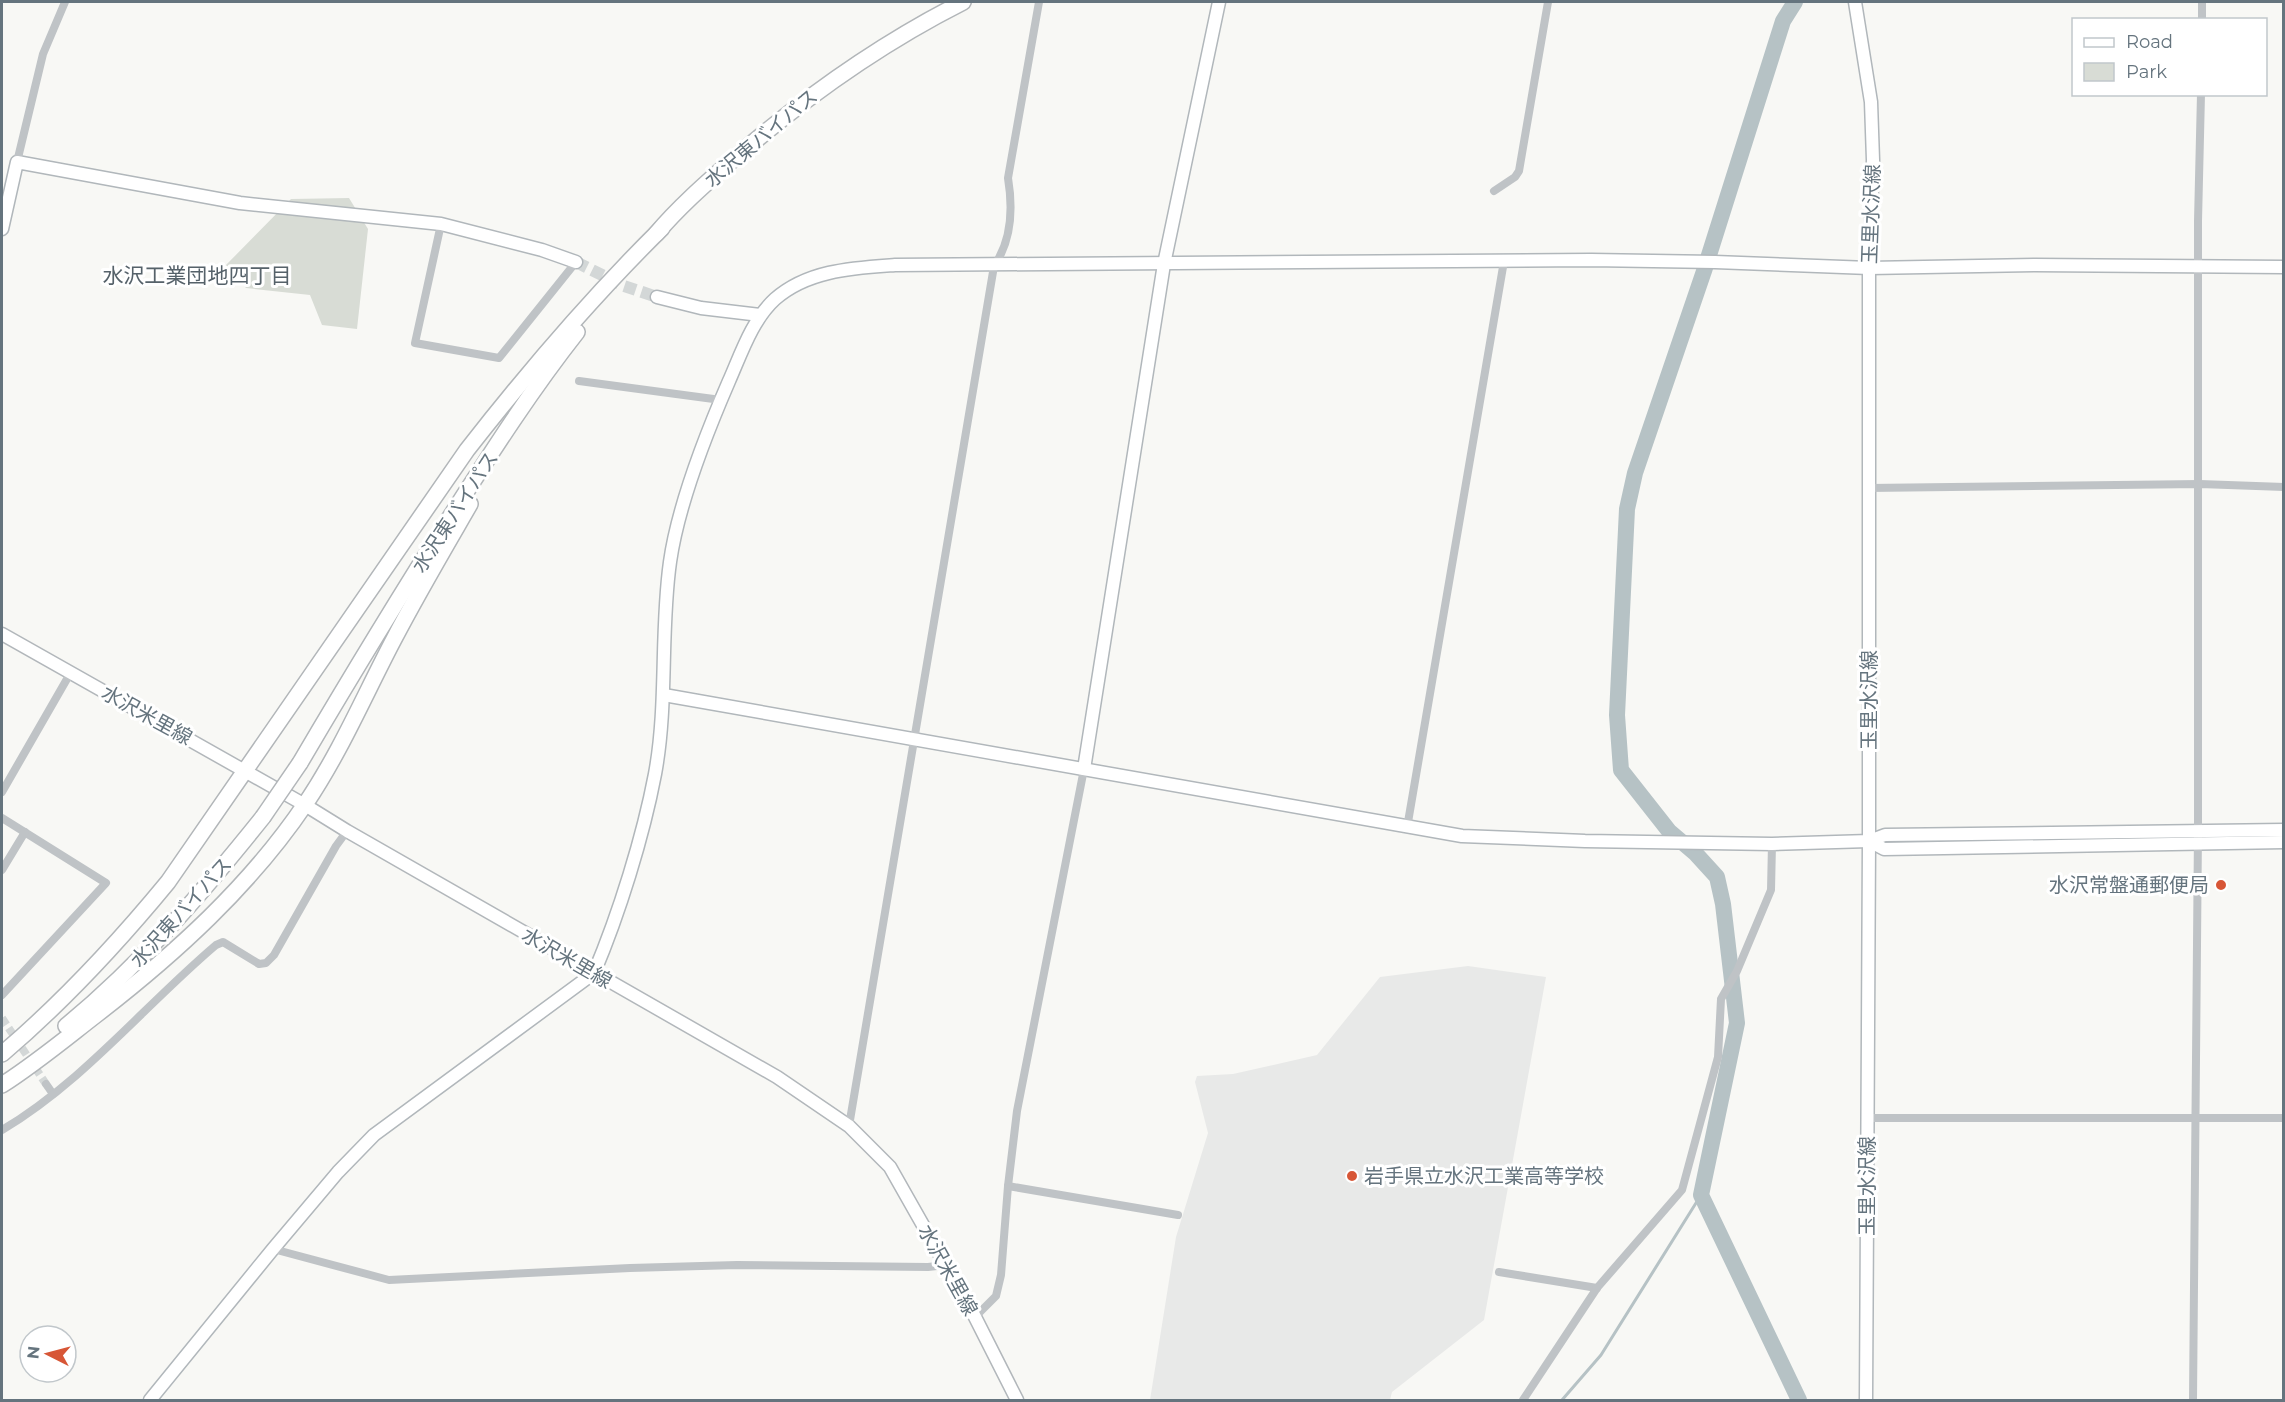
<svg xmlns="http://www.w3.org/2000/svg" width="2285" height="1402" font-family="Montserrat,'Noto Sans JP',sans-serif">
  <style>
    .built { fill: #e8e9e8 }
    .green { fill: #d8dcd5 }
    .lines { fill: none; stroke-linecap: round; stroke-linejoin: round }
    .stream { stroke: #b6c2c5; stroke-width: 3 }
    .river { stroke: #b6c2c5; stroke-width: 16 }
    .street-tunnel { stroke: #d3d7d7; stroke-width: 8; stroke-dasharray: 8 4; stroke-linecap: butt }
    .secondary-tunnel { stroke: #d3d7d7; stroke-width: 12; stroke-dasharray: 12 6; stroke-linecap: butt }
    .secondary-casing { stroke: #b1b7bb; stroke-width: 15 }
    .primary-casing { stroke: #b2b7bb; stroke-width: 15 }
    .highway-casing { stroke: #b2b6b9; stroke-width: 18 }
    .street { stroke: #bfc3c6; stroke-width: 8 }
    .secondary { stroke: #fff; stroke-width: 12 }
    .primary { stroke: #fff; stroke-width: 12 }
    .highway { stroke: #fff; stroke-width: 15 }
    .highway-bridge-casing { stroke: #b2b6b9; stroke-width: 18; stroke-linecap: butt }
    .highway-bridge { stroke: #fff; stroke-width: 15 }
    .poi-dot { fill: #d75636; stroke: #fff; stroke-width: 2 }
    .labels { text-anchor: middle; stroke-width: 6; stroke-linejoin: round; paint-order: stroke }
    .street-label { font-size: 20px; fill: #65747e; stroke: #fff }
    .poi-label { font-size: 20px; fill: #65747e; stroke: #fff; text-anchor: end }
    .neighbourhood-label { font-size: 21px; fill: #56626a; stroke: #fff }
  </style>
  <rect width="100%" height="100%" fill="#f8f8f5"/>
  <polygon class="built" points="1468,966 1546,977 1484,1320 1392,1392 1390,1400 1150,1400 1176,1237 1208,1133 1195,1082 1197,1076 1233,1074 1317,1055 1380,977"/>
  <polygon class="green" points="349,198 368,229 357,329 322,325 310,295 246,288 226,265 291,199"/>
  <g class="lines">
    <polyline class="stream" points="1562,1400 1601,1355 1701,1195"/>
    <polyline class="river" points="1795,2 1783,21 1704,271 1635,473 1627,509 1617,715 1621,770 1669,831 1696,854 1717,877 1723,904 1737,1023 1701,1195 1799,1400"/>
    <polyline class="street-tunnel" points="2,1018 46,1084"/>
    <polyline class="secondary-tunnel" points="576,262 624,286 657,297"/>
    <g class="secondary-casing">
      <g id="secondary">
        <polyline points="1855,2 1871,102 1873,160 1869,268 1869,841 1866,1400"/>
        <polyline points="2,229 17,162 240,203 441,224 542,250 576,262"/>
        <polyline points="657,297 701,308 760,315"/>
        <polyline points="664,695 1462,836 1585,841 1772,844 1869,841 1885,835 2284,830"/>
        <polyline points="1084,769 1164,264 1219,2"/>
        <polyline points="1869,841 1884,849 2284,842"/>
        <path d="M150,1400L273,1249L338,1172L374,1135L594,973C619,914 643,837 655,774C668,704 660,632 670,562C678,505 706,434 729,381C741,354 752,320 775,299C808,270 853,268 895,265L1591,260L1715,262L1869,268L2035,265L2284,267"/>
      </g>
    </g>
    <g class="primary-casing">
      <polyline id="primary" points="2,634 305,805 347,831 777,1077 849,1126 890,1167 975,1317 1017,1400"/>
    </g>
    <g class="highway-casing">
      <g id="highway">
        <path d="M656,234C678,208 704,185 729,163C801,100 878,45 963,2"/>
        <path d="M300,763C350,678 401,594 454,511C493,450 532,389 577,332"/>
        <path d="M66,1026C140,965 203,892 263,817"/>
        <path d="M2,1054C63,1002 117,944 168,882L467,450C528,372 592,297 662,228"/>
        <path d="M2,1085C35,1064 65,1039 96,1015C175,954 250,886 306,803C341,751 365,694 394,639C418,593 444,549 470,504"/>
      </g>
    </g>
    <g class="street">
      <polyline points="2202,20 2202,2"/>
      <polyline points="17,162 43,54 65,2"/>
      <polyline points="1494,191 1515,177 1519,171 1548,2"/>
      <polyline points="441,224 415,343 499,358 576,262"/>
      <polyline points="579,381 721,400"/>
      <polyline points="1868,488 2200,484 2284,487"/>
      <polyline points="2,792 71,672"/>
      <polyline points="2,818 106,883 2,995"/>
      <polyline points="1407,828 1504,261"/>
      <polyline points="2,870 25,832"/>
      <polyline points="46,1084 53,1094"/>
      <polyline points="1868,1118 2284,1118"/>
      <path d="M849,1126L994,266C1012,240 1013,208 1008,178L1039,2"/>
      <path d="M2,1130C83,1082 144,1006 216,945L223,942L259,964L266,963L274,955L336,846L347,831"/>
      <polyline points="1008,1186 1178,1215"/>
      <polyline points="273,1249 389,1280 630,1268 737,1265 928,1267 946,1265"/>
      <polyline points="1499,1272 1597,1288"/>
      <polyline points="975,1317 996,1296 1001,1275 1008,1186 1017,1111 1084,769"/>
      <polyline points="1523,1400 1597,1288 1682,1190 1718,1057 1721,999 1737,971 1771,890 1772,844"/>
      <polyline points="2193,1400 2198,831 2198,221 2201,94"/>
    </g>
    <use href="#secondary" class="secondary"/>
    <use href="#primary" class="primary"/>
    <use href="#highway" class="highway"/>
    <g class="highway-bridge-casing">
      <polyline id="highway-bridge" points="263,817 300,763"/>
    </g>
    <use href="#highway-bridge" class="highway-bridge"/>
  </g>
  <g class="poi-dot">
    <circle cx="2221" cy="885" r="6"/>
    <circle cx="1352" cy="1176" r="6"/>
  </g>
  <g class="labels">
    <g class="street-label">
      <text transform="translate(761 138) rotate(-40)" y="7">水沢東バイパス</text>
      <text transform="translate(1871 214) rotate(-88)" y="7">玉里水沢線</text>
      <text transform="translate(455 512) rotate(-57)" y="7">水沢東バイパス</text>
      <text transform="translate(1869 700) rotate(-90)" y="7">玉里水沢線</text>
      <text transform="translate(147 715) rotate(29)" y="7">水沢米里線</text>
      <text transform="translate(181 912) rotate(-48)" y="7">水沢東バイパス</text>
      <text transform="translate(567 958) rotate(30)" y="7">水沢米里線</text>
      <text transform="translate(1867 1186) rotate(-90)" y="7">玉里水沢線</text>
      <text transform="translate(948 1270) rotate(61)" y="7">水沢米里線</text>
    </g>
    <g class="poi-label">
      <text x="2209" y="892">水沢常盤通郵便局</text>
      <text x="1364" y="1183" text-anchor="start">岩手県立水沢工業高等学校</text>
    </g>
    <g class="neighbourhood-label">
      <text x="197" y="283">水沢工業団地四丁目</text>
    </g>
  </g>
  <rect width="2285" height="1402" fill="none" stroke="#65747e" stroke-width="6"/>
  <rect x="2072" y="18" width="195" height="78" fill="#ffffff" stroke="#c1c7cb" stroke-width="1.5"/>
  <rect x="2084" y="38" width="30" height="9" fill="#ffffff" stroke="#c1c7cb" stroke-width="1.5"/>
  <text x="2126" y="48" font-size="18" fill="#65747e">Road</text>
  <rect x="2084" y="63" width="30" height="18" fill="#d8dcd5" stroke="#c1c7cb" stroke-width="1.5"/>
  <text x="2126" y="78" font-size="18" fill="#65747e">Park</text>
  <g transform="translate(48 1354) rotate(276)"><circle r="28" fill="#ffffff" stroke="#c1c7cb" stroke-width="1.5"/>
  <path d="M0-4.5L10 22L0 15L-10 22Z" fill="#d75636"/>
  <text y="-9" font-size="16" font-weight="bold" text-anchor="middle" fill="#65747e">N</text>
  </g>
</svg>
